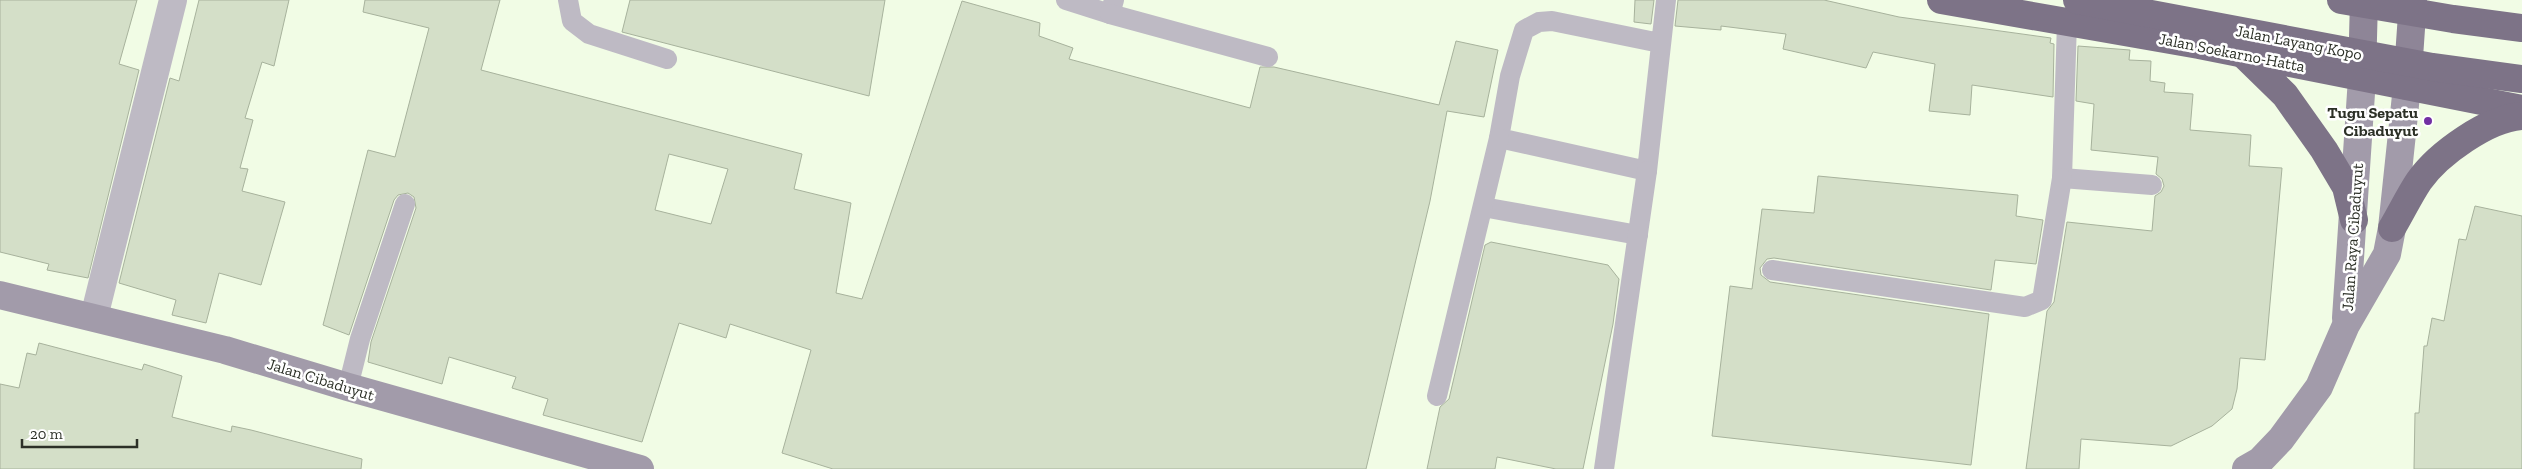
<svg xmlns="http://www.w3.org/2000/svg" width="2522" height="469" font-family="'Zilla Slab',serif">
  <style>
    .building { fill: #d4dfc8; stroke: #a7b29c; fill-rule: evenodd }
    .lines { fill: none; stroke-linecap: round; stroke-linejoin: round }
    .lane { stroke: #bebac4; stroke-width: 20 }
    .street { stroke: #bebac4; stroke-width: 28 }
    .secondary { stroke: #a29baa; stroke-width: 28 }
    .primary { stroke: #8e8597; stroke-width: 28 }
    .highway { stroke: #7d7387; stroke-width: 28 }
    .highway-bridge { stroke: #7d7387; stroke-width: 28 }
    .poi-dot { fill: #722fa3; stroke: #fff; stroke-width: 2 }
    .labels { text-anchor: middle; stroke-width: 5; stroke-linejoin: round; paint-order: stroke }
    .street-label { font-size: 16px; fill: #2c3027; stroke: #fff }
    .poi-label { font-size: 16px; font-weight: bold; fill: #2c3027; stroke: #fff; text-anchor: end }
  </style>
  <rect width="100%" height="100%" fill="#f1fce5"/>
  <g class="building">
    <polygon points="0,0 137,0 119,64 139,70 88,278 47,270 49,264 0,252"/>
    <polygon points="199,0 289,0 274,66 262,62 245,118 253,120 240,168 248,169 242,191 285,202 261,285 219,273 206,323 172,315 176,300 119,283 170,78 179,81"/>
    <path d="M365,0H500L481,70L802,154L794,189L851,203L836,293L862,299L962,1L1040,23L1039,36L1073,48L1069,59L1250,108L1260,67H1274L1439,105L1456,41L1498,50L1484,117L1447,111L1430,201L1366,469H833L782,453L811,350L730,324L726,338L679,323L642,442L543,415L548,399L512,388L516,377L449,357L442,384L368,362L371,342L416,208L414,197L408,193L398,195L394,200L349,335L323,325L368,150L395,157L429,28L363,12ZM669,154L728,169L711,224L655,210Z"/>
    <polygon points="630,0 885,0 869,96 622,32"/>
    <polygon points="1635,0 1654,0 1651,24 1634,22"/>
    <polygon points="1678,0 1824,0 1899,17 2051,38 2050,43 2054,44 2053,97 1972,85 1970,115 1929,111 1935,64 1873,52 1866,68 1783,49 1786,34 1721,26 1721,30 1675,26"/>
    <polygon points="2078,46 2130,50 2129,60 2151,61 2150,81 2165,83 2164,92 2193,94 2190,130 2251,135 2249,166 2282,168 2265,360 2240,358 2237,389 2232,409 2212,426 2171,446 2081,439 2079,469 2026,469 2047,311 2054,302 2067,222 2152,231 2155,196 2161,192 2164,186 2162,179 2156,174 2158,157 2091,150 2094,104 2076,101"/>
    <polygon points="1818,176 2018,195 2016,216 2043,220 2036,264 1995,260 1991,290 1774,258 1767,259 1760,268 1761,275 1770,282 1989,314 1971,465 1712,436 1730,286 1752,289 1762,209 1814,213"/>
    <polygon points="2475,206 2522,216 2522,469 2414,469 2415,413 2419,413 2424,346 2427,346 2432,318 2444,321 2459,239 2466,240"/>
    <polygon points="1491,242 1608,265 1619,279 1613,324 1583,469 1556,469 1497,457 1495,469 1427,469 1440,407 1449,399 1485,245"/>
    <polygon points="39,343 142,370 144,364 182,376 172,417 231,432 232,426 251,430 362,459 361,469 0,469 0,384 19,388 27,353 36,355"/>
  </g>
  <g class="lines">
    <g class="lane">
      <polyline points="568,0 572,21 589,34 667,59"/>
      <polyline points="1066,0 1110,14 1114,0"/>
      <polyline points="1110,14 1268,57"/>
      <polyline points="2067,22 2062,178 2152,185"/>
      <polyline points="1660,43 1552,21 1539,22 1524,30 1510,76 1499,138 1647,171 1666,0"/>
      <polyline points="1483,207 1638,235"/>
      <polyline points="1772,270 2025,307 2042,300 2062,178"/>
      <polyline points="348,387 360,339 405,204"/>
      <polyline points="1437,396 1499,138"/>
      <polyline points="1604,469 1647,171"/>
    </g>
    <polyline class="street" points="94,317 173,0"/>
    <g class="secondary">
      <polyline points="0,295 225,350 348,387 640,469"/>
      <polyline points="2346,318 2362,78"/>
      <polyline points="2246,469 2260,461 2281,439 2319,387 2346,325 2387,254 2392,228 2407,86"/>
    </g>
    <g class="primary">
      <polyline points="2362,76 2364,0"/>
      <polyline points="2407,86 2413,0"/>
    </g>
    <g class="highway">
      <polyline points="1941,0 2199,45 2522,109"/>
      <polyline points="2242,53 2285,95 2324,150 2346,187 2354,220"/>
      <path d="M2392,228C2401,213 2409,196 2419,181C2438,154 2488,118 2522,116"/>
    </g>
    <g class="highway-bridge">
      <polyline points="2077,0 2432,67 2522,79"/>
      <polyline points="2341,0 2453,19 2522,28"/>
    </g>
  </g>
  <circle class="poi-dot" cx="2428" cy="121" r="5"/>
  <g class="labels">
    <g class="street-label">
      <text transform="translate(2299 42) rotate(11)" y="6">Jalan Layang Kopo</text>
      <text transform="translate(2232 52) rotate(11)" y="6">Jalan Soekarno-Hatta</text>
      <text transform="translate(2352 237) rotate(-86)" y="6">Jalan Raya Cibaduyut</text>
      <text transform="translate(321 379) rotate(17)" y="6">Jalan Cibaduyut</text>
    </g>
    <g class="poi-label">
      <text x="2418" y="118">Tugu Sepatu<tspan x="2418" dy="18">Cibaduyut</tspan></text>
    </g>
  </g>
  <path d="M22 439v8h115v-8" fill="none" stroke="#2c3027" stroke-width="2.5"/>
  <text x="30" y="439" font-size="15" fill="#2c3027" stroke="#ffffff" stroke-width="4" paint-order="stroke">20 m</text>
</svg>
